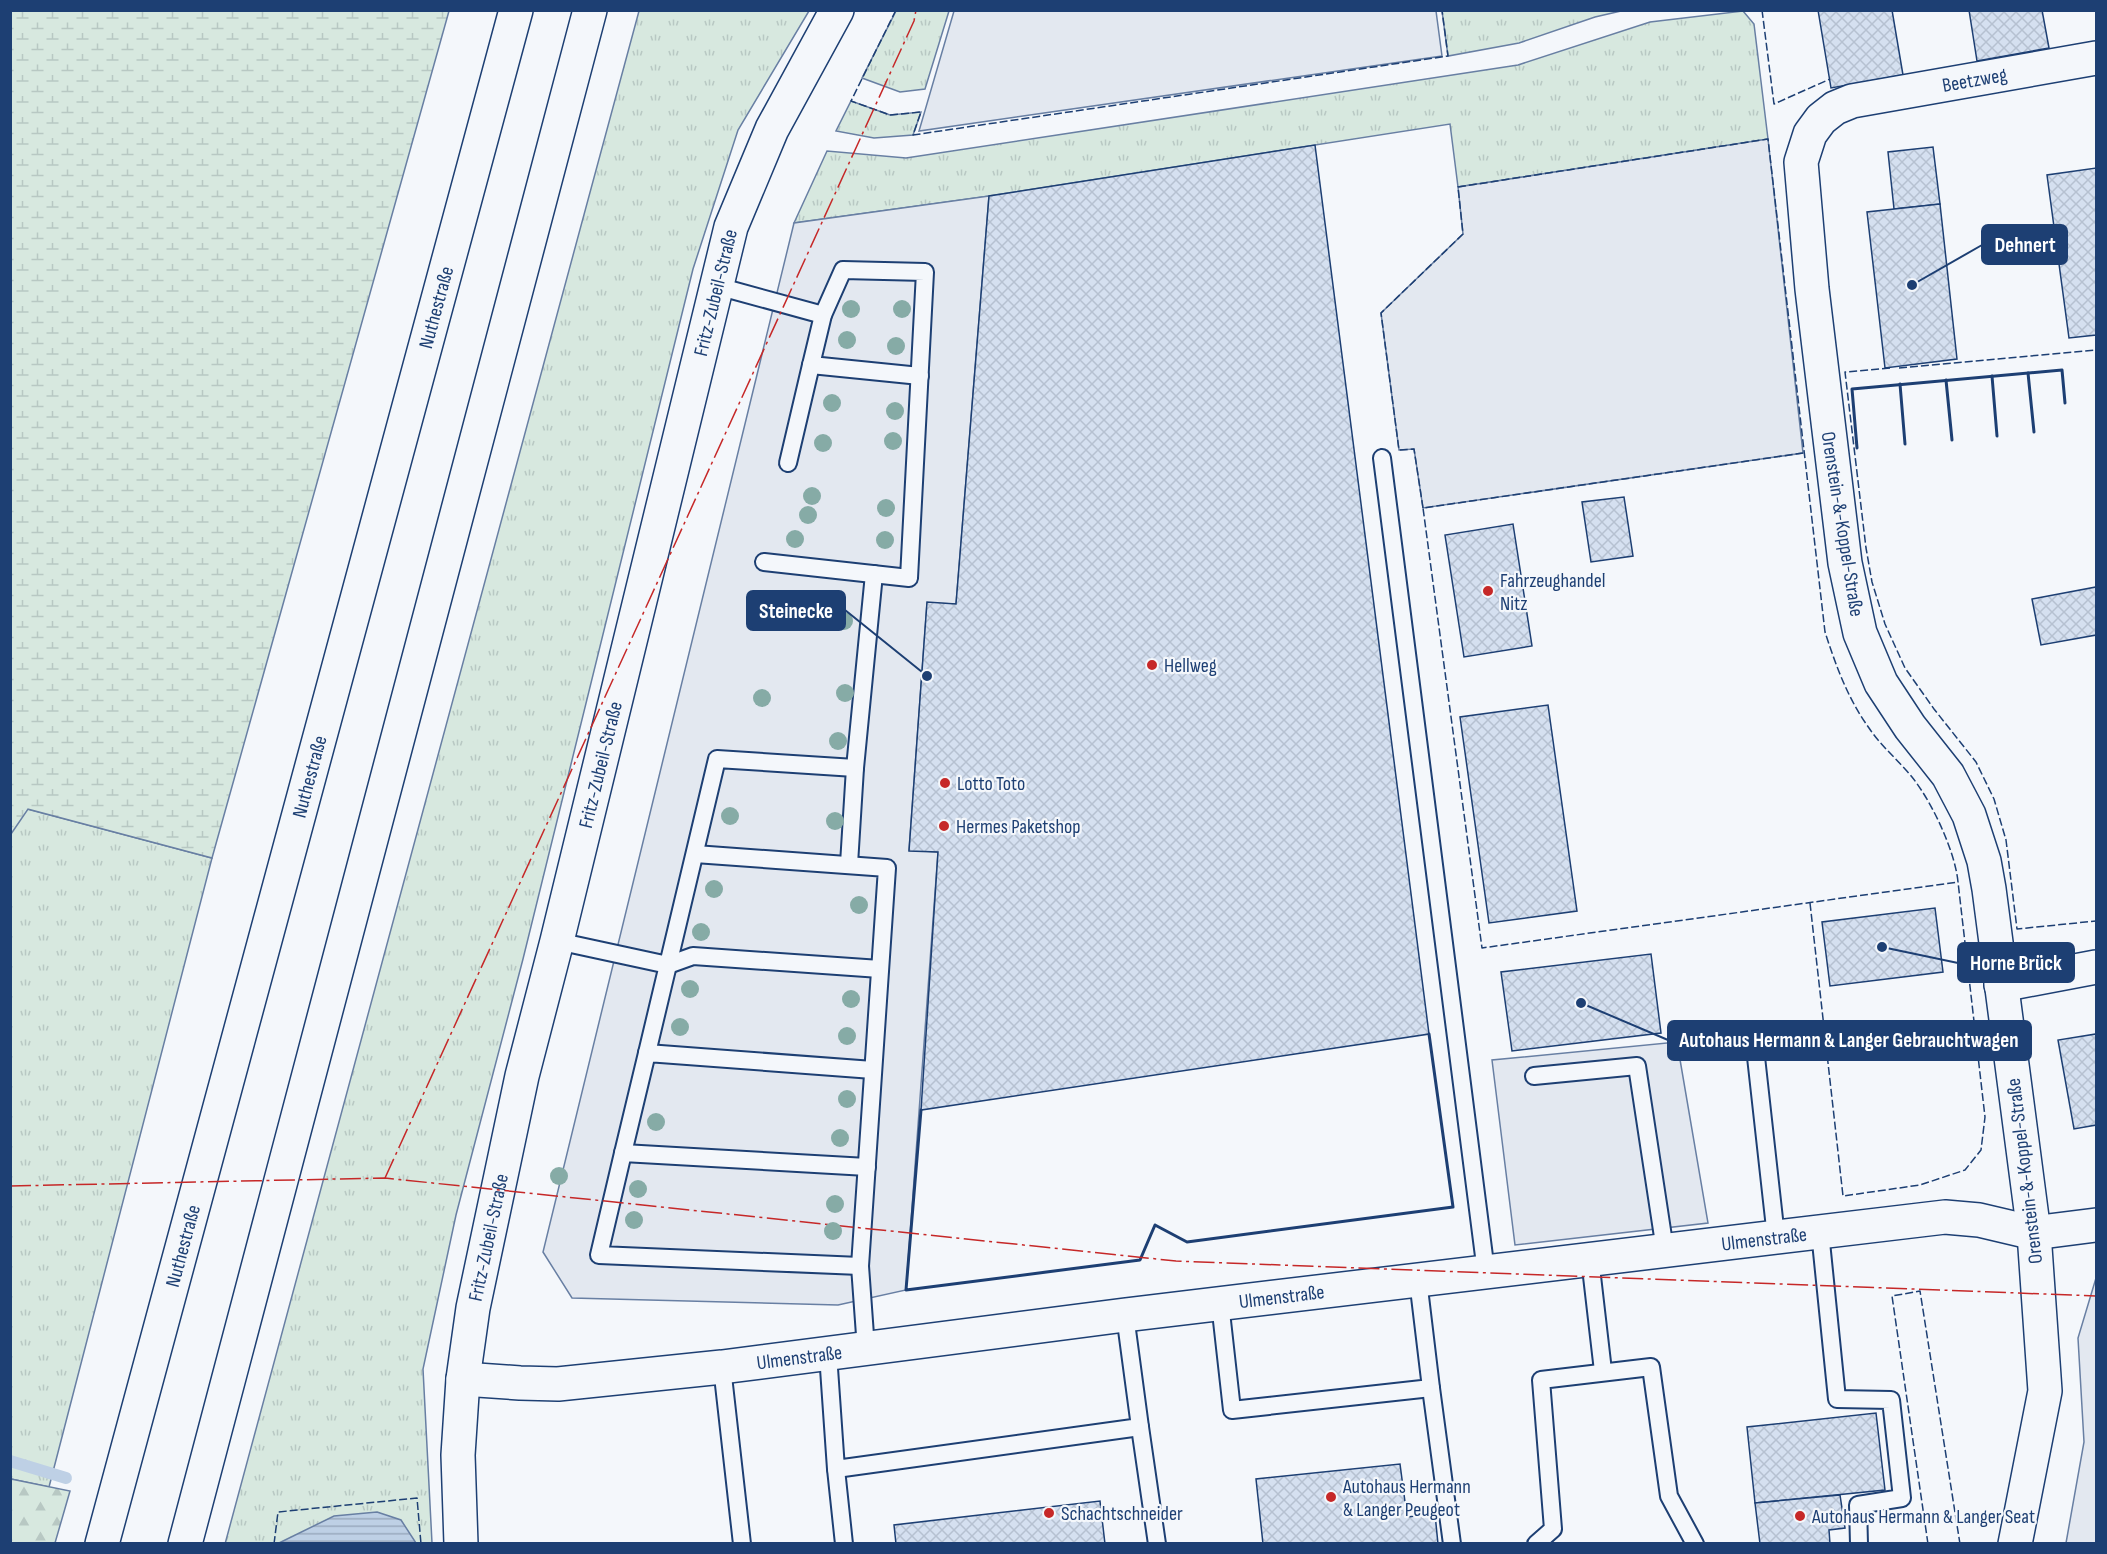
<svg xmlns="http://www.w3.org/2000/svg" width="2107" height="1554" font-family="'Sofia Sans Condensed',sans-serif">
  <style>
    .grass { fill: url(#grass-tufts); stroke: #687fa3; stroke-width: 1.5 }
    .forest { fill: url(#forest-firs); stroke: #687fa3; stroke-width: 1.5 }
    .wetland { fill: url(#wetland-marsh); stroke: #687fa3; stroke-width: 1.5 }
    .parking { fill: #e3e8f0; stroke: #687fa3; stroke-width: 1.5 }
    .water { fill: url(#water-rules); stroke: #687fa3; stroke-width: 1.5 }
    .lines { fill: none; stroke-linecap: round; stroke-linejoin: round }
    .stream { stroke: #bed0e5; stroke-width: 12 }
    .building { fill: url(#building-cross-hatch); stroke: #1d3f73; stroke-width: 1.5 }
    .lane-casing { stroke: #1d3f73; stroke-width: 20 }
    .street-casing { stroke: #1d3f73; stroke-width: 36 }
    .secondary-casing { stroke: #1d3f73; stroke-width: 36 }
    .highway-casing { stroke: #1d3f73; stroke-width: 36 }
    .lane { stroke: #f4f7fb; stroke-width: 16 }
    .street { stroke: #f4f7fb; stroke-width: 33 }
    .secondary { stroke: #f4f7fb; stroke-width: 33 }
    .highway { stroke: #f4f7fb; stroke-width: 33 }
    .fence { stroke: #1d3f73; stroke-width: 1.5; stroke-dasharray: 8 3; stroke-linecap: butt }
    .wall { stroke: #1d3f73; stroke-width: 3 }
    .power { stroke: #c62828; stroke-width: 1.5; stroke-dasharray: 21 4.5 3 4.5; stroke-linecap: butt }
    .tree { fill: #86aba6 }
    .poi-dot { fill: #c62828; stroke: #f4f7fb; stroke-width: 2 }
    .labels { text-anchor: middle; stroke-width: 4.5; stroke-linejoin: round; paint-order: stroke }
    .street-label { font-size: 20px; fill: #1d3f73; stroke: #f4f7fb }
    .poi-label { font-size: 20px; fill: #1d3f73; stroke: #f4f7fb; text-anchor: start }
    .leader { fill: none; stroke: #1d3f73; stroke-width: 2 }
    .callout-dot { fill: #1d3f73; stroke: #f4f7fb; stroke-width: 2 }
    .callout { fill: #1d3f73; stroke: #1d3f73; stroke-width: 2 }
    .callout-label { font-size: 21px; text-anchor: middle; font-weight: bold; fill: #fff }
  </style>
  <defs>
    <pattern id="grass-tufts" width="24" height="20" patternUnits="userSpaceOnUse" patternTransform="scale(1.5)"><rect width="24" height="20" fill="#d7e8df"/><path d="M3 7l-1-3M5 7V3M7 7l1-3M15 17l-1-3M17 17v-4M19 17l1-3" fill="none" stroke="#b8c8c3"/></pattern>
    <pattern id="forest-firs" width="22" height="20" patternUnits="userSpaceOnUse" patternTransform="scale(1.5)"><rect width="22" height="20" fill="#d7e8df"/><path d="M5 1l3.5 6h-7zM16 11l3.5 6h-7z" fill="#b8c8c3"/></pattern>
    <pattern id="wetland-marsh" width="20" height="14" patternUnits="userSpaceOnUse" patternTransform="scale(1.5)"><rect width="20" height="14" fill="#d7e8df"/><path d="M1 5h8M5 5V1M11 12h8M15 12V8" fill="none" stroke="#b8c8c3"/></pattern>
    <pattern id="water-rules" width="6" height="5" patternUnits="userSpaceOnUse" patternTransform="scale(1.5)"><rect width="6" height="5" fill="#bed0e5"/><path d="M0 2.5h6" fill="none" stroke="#9aaabe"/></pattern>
    <pattern id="building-cross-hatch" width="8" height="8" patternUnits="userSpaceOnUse" patternTransform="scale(1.5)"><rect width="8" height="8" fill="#d5e0f0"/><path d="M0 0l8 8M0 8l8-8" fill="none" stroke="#b6c1d1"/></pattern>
  </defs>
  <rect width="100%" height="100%" fill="#f4f7fb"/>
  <g class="grass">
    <polygon points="639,11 809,11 738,130 693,269 523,959 456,1215 423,1369 432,1543 225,1544"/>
    <polygon points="896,11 949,11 925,89 900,92 862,78"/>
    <polygon points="1442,11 1442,10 1621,11 1595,17 1519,43 1448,56"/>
    <polygon points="1743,11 1754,24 1768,139 1458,187 1450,124 989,196 794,223 827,151 906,158 1518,65 1650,22"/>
    <polygon points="851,101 890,115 921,112 913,135 874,138 836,131"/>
    <polygon points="27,809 212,858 49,1487 11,1479 10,834"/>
  </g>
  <polygon class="forest" points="11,1479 70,1491 55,1543 11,1543"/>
  <polygon class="wetland" points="11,10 449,11 212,858 28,809 11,834"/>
  <g class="parking">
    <polygon points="954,11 1436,11 1442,56 919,131"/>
    <polygon points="1768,139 1803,453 1423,508 1414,449 1399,450 1381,313 1463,234 1458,187"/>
    <polygon points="989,196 956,604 927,603 909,850 938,852 906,1290 838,1305 572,1298 543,1252 794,223"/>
    <polygon points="1677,1042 1708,1223 1515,1245 1492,1060"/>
    <polygon points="2096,1278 2096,1543 2066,1543 2084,1442 2078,1338"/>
  </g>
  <polygon class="water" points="377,1512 401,1520 416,1543 279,1543 334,1516"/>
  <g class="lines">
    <polyline class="stream" points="10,1461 66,1478"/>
  </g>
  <g class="building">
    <polygon points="1818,10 1892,10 1903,75 1831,88"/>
    <polygon points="1969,10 2042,10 2049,48 1977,61"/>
    <polygon points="1315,145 1429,1034 921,1110 938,852 909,851 927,602 956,604 989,196"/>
    <polygon points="1933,147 1940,204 1894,209 1888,152"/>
    <polygon points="2096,168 2096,335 2069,338 2047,175"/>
    <polygon points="1940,204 1957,359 1885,368 1867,212"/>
    <polygon points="1624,497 1633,556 1591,562 1582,502"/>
    <polygon points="1513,524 1532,646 1464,657 1445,535"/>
    <polygon points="2096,587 2096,635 2041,645 2032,599"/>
    <polygon points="1548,705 1577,911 1489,923 1460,717"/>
    <polygon points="1935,908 1943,972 1830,986 1822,922"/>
    <polygon points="1651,954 1661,1033 1512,1051 1501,972"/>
    <polygon points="2096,1034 2096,1125 2074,1129 2058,1040"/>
    <polygon points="1876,1413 1885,1490 1755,1503 1747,1427"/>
    <polygon points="1400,1464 1407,1517 1435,1514 1438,1544 1263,1544 1256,1479"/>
    <polygon points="1840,1495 1845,1528 1829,1530 1830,1544 1760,1544 1755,1503"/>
    <polygon points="1100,1501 1105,1544 896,1544 894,1525"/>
  </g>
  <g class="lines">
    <g class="lane-casing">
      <g id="lane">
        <polyline points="717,286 823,315"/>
        <polyline points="1382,458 1486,1272"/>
        <polyline points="788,463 811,365 920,376"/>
        <polyline points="764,562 909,578 925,272 843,270 823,315 811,365"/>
        <polyline points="695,854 887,868 860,1266 866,1349"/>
        <polyline points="849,864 855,768 874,574"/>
        <polyline points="557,941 668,965 693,956 880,969"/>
        <polyline points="1753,1030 1776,1237"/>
        <polyline points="647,1053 717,759 855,768"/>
        <polyline points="1534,1076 1637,1066 1665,1250"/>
        <polyline points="623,1153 647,1053 873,1070"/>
        <polyline points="1820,1232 1837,1399 1891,1400 1902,1498 1858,1505 1859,1544"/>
        <polyline points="1590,1259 1603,1371"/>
        <polyline points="860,1266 599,1255 623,1153 867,1167"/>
        <polyline points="1220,1303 1232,1410 1431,1388 1418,1280"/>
        <polyline points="828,1354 836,1469 1140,1427 1125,1315"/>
        <polyline points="722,1367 742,1544"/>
        <polyline points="1431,1388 1452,1544"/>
        <polyline points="1140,1427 1157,1544"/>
        <polyline points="836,1469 844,1544"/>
        <polyline points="1536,1544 1553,1529 1541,1380 1651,1367 1669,1496 1695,1544"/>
      </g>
    </g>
    <g class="street-casing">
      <g id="street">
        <polyline points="2001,985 2096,967"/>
        <path id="s1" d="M463,1379L520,1383L558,1384L722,1367L1125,1315L1945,1217L1979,1220L2034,1233L2096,1225"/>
        <path id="s2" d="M2015,1544L2045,1391L2034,1233L1989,889L1984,861L1969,815L1948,775L1910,727L1881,683L1860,633L1845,563L1812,289L1801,162L1810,134L1821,119L1835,108L1852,101L2096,58"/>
      </g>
    </g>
    <g class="secondary-casing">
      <g id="secondary">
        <path id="s3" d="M461,1544L458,1455L463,1379L473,1308L522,1076L557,941L731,227L772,129L837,10"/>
      </g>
    </g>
    <g class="highway-casing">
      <g id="highway">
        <path id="s4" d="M102,1544L516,10"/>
        <path d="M185,1544C324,1034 453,521 590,10"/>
      </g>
    </g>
    <use href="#lane" class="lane"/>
    <use href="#street" class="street"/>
    <use href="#secondary" class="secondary"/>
    <use href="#highway" class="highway"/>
    <g class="fence">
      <polyline points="896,10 851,101 890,115 921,112 913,135 1448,56 1442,10"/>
      <polyline points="1762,10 1774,104 1830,79"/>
      <polyline points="1890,368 1845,372 1866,548 1872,582 1885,624 1905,668 1934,709 1976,762 1994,799 2006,840 2017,929 2096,921"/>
      <polyline points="1899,368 2096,350"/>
      <path d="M1423,508L1414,449L1399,450L1381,313L1463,234L1458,187L1768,139L1825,632C1836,666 1848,699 1869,728C1881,746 1898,760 1912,777C1932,802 1955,851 1958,882L1482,948L1423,508L1803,453"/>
      <polyline points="1810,903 1843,1196 1920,1185 1965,1170 1981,1150 1985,1117 1958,882"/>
      <polyline points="274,1544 278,1512 417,1498 421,1544"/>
      <polyline points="1928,1544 1892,1296 1920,1291 1960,1544"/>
    </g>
    <g class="wall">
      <polyline points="2028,373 2034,432"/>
      <polyline points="1992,376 1997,436"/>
      <polyline points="1946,380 1952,440"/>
      <polyline points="1900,384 1905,444"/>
      <polyline points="1857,448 1852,389 2062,370 2065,403"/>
      <polyline points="921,1110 906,1290 1140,1260 1155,1225 1187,1242 1453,1207 1429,1034"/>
    </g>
    <g class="power">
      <polyline points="385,1178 914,21 916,10"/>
      <polyline points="10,1186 385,1178 1176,1261 2096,1296"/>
    </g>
  </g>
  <g class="tree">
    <circle cx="851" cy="309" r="9"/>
    <circle cx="902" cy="309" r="9"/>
    <circle cx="847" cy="340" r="9"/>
    <circle cx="896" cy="346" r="9"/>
    <circle cx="832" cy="403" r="9"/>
    <circle cx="895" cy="411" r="9"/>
    <circle cx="893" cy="441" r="9"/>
    <circle cx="823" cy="443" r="9"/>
    <circle cx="812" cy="496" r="9"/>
    <circle cx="886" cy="508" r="9"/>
    <circle cx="808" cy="515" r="9"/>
    <circle cx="795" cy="539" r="9"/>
    <circle cx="885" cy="540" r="9"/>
    <circle cx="844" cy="621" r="9"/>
    <circle cx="845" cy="693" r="9"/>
    <circle cx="762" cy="698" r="9"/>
    <circle cx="838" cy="741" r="9"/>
    <circle cx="730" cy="816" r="9"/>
    <circle cx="835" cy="821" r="9"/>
    <circle cx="714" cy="889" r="9"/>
    <circle cx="859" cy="905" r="9"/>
    <circle cx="701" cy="932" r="9"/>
    <circle cx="690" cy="989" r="9"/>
    <circle cx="851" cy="999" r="9"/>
    <circle cx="680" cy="1027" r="9"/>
    <circle cx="847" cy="1036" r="9"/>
    <circle cx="847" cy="1099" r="9"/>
    <circle cx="656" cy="1122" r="9"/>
    <circle cx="840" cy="1138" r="9"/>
    <circle cx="559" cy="1176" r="9"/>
    <circle cx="638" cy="1189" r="9"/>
    <circle cx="835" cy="1204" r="9"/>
    <circle cx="634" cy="1220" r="9"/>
    <circle cx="833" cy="1231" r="9"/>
  </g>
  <g class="poi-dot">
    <circle cx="1488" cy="591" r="6"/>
    <circle cx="1152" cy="665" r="6"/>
    <circle cx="945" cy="783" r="6"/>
    <circle cx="944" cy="826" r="6"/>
    <circle cx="1331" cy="1497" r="6"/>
    <circle cx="1049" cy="1513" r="6"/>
    <circle cx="1800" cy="1516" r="6"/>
  </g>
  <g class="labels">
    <g class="street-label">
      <text dy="7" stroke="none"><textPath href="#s2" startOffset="1635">Beetzweg</textPath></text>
      <text dy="7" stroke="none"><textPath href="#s3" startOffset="1281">Fritz-Zubeil-Straße</textPath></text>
      <text dy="7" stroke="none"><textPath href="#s4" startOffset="1281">Nuthestraße</textPath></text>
      <text transform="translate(1843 524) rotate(81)" y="7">Orenstein-&amp;-Koppel-Straße</text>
      <text dy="7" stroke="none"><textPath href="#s3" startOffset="795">Fritz-Zubeil-Straße</textPath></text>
      <text dy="7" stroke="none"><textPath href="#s4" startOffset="795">Nuthestraße</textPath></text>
      <text transform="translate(2024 1171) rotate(-97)" y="7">Orenstein-&amp;-Koppel-Straße</text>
      <text dy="7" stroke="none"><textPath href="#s3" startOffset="309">Fritz-Zubeil-Straße</textPath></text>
      <text dy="7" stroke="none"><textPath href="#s1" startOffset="1310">Ulmenstraße</textPath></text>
      <text dy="7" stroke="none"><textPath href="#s4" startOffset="309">Nuthestraße</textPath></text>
      <text dy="7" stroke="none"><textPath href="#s1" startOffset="824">Ulmenstraße</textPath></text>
      <text dy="7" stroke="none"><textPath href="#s1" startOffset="338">Ulmenstraße</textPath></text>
    </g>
    <g class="poi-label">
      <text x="1500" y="587">Fahrzeughandel<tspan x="1500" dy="23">Nitz</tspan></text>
      <text x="1164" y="672">Hellweg</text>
      <text x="957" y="790">Lotto Toto</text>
      <text x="956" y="833">Hermes Paketshop</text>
      <text x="1343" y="1493">Autohaus Hermann<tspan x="1343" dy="23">&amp; Langer Peugeot</tspan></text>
      <text x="1061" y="1520">Schachtschneider</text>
      <text x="1812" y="1523">Autohaus Hermann &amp; Langer Seat</text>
    </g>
  </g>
  <path class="leader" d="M1912 285L1982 245M927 676L845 610M1882 947L1958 963M1581 1003L1668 1040"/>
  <g class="callout-dot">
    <circle cx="1912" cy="285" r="6"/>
    <circle cx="927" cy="676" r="6"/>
    <circle cx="1882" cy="947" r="6"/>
    <circle cx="1581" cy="1003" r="6"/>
  </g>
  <g class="callout">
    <rect x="1982" y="225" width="85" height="39" rx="6"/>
    <rect x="747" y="591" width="98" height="39" rx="6"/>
    <rect x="1958" y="943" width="116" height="39" rx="6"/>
    <rect x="1668" y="1021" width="363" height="39" rx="6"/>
  </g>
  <g class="callout-label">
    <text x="2025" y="252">Dehnert</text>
    <text x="796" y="618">Steinecke</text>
    <text x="2016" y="970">Horne Brück</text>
    <text x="1849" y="1047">Autohaus Hermann &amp; Langer Gebrauchtwagen</text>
  </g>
  <rect width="2107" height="1554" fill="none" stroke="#1d3f73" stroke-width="24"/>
</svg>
